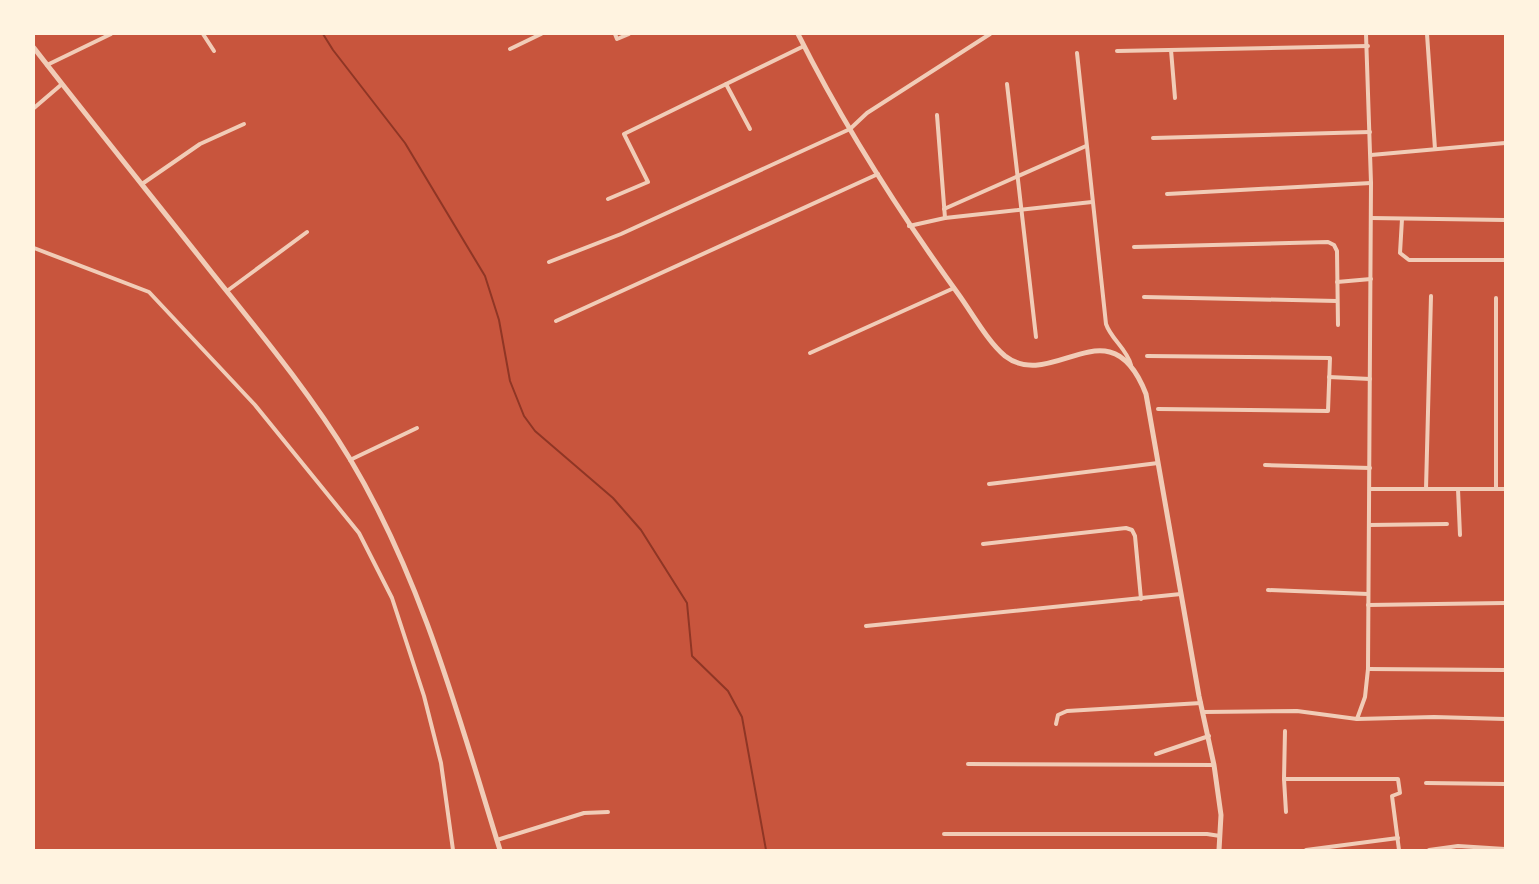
<svg xmlns="http://www.w3.org/2000/svg" width="1539" height="884" font-family="Roboto,sans-serif">
  <style>
    .lines { fill: none; stroke-linecap: round; stroke-linejoin: round }
    .stream { stroke: #8f3625; stroke-width: 2 }
    .minor { stroke: #f1ccb7; stroke-width: 4 }
    .tertiary { stroke: #f1ccb7; stroke-width: 5 }
  </style>
  <rect width="100%" height="100%" fill="#c8553d"/>
  <g class="lines">
    <polyline class="stream" points="323,34 333,50 405,143 485,276 499,320 510,381 524,416 535,431 613,498 641,530 687,603 692,656 728,691 742,717 766,850"/>
    <g class="minor">
      <polyline points="203,34 214,51"/>
      <polyline points="615,34 617,39 629,34"/>
      <polyline points="1427,34 1435,149"/>
      <polyline points="510,49 541,34"/>
      <polyline points="1171,50 1175,98"/>
      <polyline points="1117,51 1368,46"/>
      <path d="M1077,53L1106,324C1111,339 1127,349 1131,365"/>
      <polyline points="47,65 111,34"/>
      <polyline points="726,84 750,129"/>
      <polyline points="1007,84 1036,337"/>
      <polyline points="34,108 62,84"/>
      <polyline points="937,115 945,218"/>
      <polyline points="1153,138 1370,132"/>
      <polyline points="1371,155 1505,143"/>
      <polyline points="142,184 200,144 244,124"/>
      <polyline points="1167,194 1371,183"/>
      <polyline points="608,199 648,182 624,134 804,46"/>
      <polyline points="944,209 1086,146"/>
      <polyline points="1371,218 1505,220"/>
      <polyline points="1402,219 1400,253 1409,260 1505,260"/>
      <polyline points="909,226 945,218 1092,202"/>
      <polyline points="1134,247 1328,242 1334,245 1337,251 1338,325"/>
      <polyline points="34,248 149,292 255,405 359,533 392,598 424,696 441,763 453,850"/>
      <polyline points="549,262 621,234 850,129 867,113 990,34"/>
      <polyline points="1337,282 1371,279"/>
      <polyline points="227,291 307,232"/>
      <polyline points="1144,297 1337,301"/>
      <polyline points="556,321 878,174"/>
      <polyline points="810,353 954,288"/>
      <polyline points="1147,356 1330,358 1328,411 1158,409"/>
      <polyline points="1329,377 1370,379"/>
      <polyline points="350,460 417,428"/>
      <polyline points="1265,465 1370,468"/>
      <polyline points="989,484 1158,463"/>
      <polyline points="1371,489 1505,489"/>
      <polyline points="1426,489 1431,296"/>
      <polyline points="1458,489 1460,535"/>
      <polyline points="1496,489 1496,298"/>
      <polyline points="1369,525 1447,524"/>
      <polyline points="983,544 1126,528 1132,530 1135,536 1141,599"/>
      <polyline points="1268,590 1368,594"/>
      <polyline points="1368,605 1505,603"/>
      <polyline points="866,626 1181,594"/>
      <polyline points="1368,669 1505,670"/>
      <polyline points="1204,712 1297,711 1357,719 1365,697 1368,669 1371,183 1366,34"/>
      <polyline points="1357,719 1434,717 1505,719"/>
      <polyline points="1056,724 1058,715 1067,711 1201,703"/>
      <polyline points="1285,731 1284,779 1286,812"/>
      <polyline points="1156,754 1209,736"/>
      <polyline points="968,764 1214,765"/>
      <polyline points="1284,779 1398,779 1400,793 1392,796 1399,850"/>
      <polyline points="1426,783 1505,784"/>
      <polyline points="944,834 1207,834 1220,836"/>
      <polyline points="497,840 584,813 608,812"/>
      <polyline points="1306,850 1398,838"/>
      <polyline points="1429,850 1458,846 1505,849"/>
    </g>
    <g class="tertiary">
      <path d="M798,34C844,126 899,212 959,295C972,313 988,342 1005,356C1053,393 1110,301 1146,394L1199,696L1214,765L1221,815L1219,850"/>
      <path d="M34,48C93,124 153,198 213,274C261,334 310,393 350,459C422,579 459,718 500,850"/>
    </g>
  </g>
  <rect width="1539" height="884" fill="none" stroke="#fff3e0" stroke-width="70"/>
</svg>
